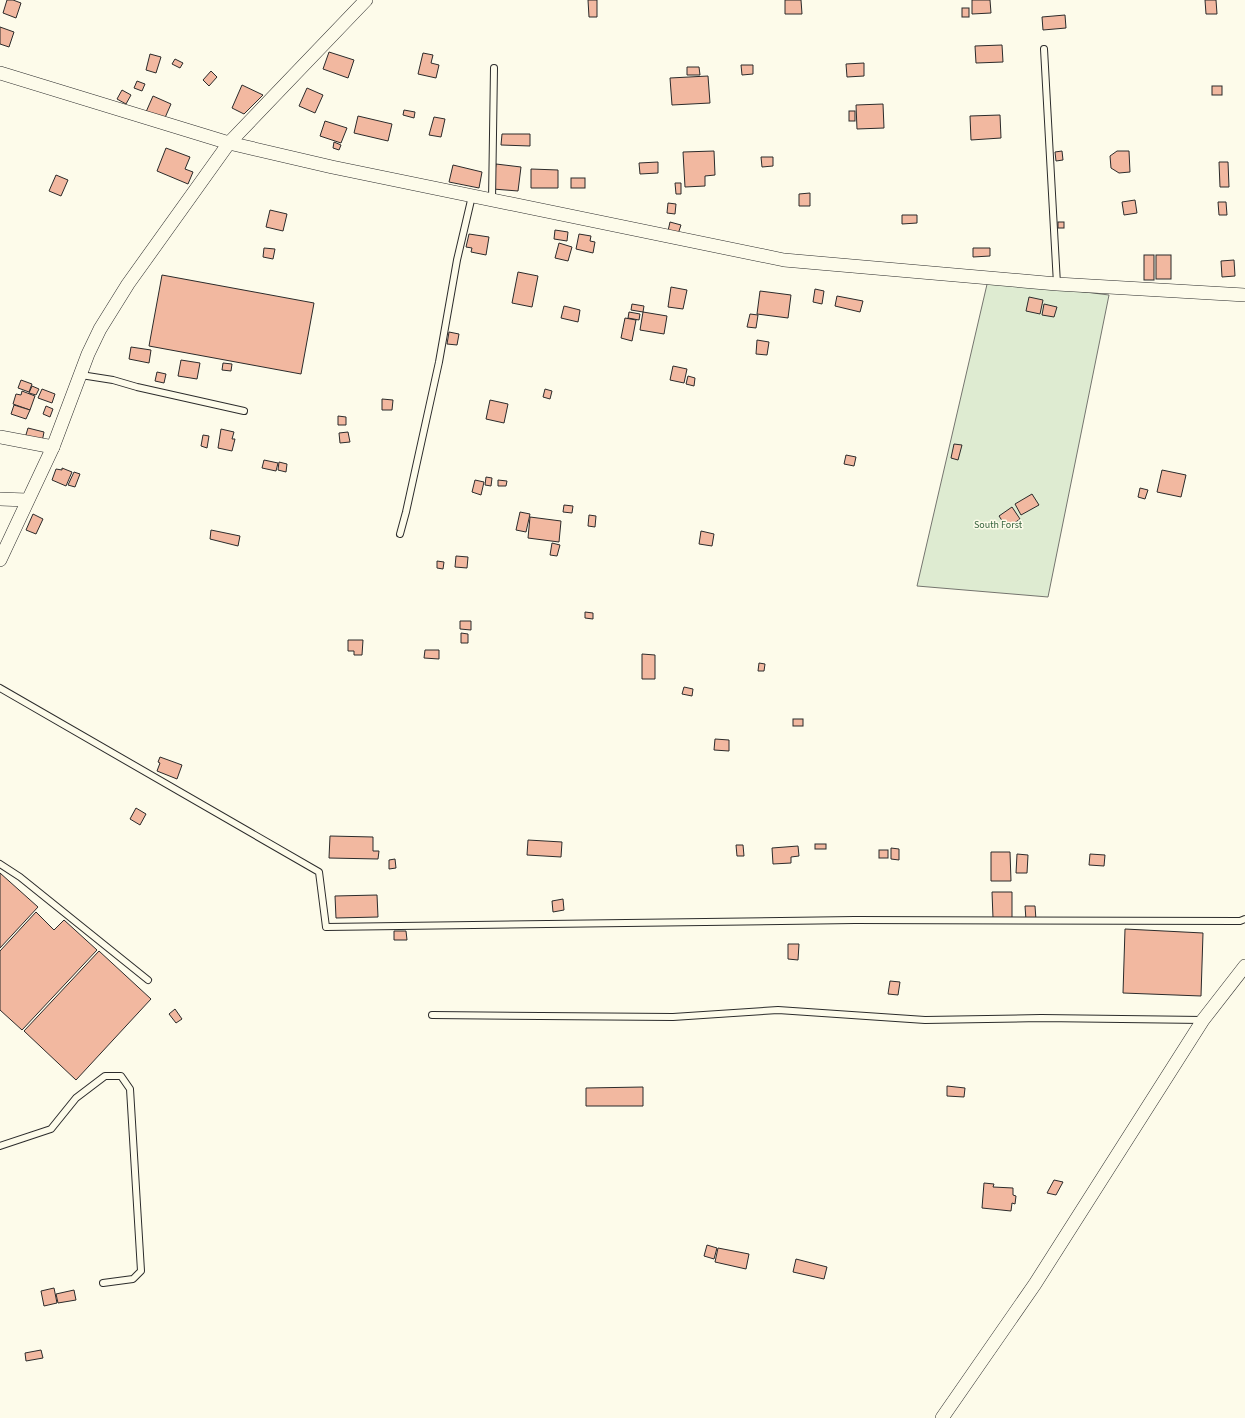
<svg xmlns="http://www.w3.org/2000/svg" width="1245" height="1418" font-family="'Source Sans 3',sans-serif">
  <style>
    .green { fill: #deebd1; stroke: #74746e }
    .building { fill: #f2b8a0; stroke: #2b2b2b }
    .lines { fill: none; stroke-linecap: round; stroke-linejoin: round }
    .lane-casing { stroke: #2b2b2b; stroke-width: 8 }
    .street-casing { stroke: #2b2b2b; stroke-width: 14 }
    .lane { stroke: #fdfbea; stroke-width: 6 }
    .street { stroke: #fdfbea; stroke-width: 13 }
    .labels { text-anchor: middle; stroke-width: 3; stroke-linejoin: round; paint-order: stroke }
    .park-label { font-size: 10px; fill: #34623c; stroke: #fdfbea }
  </style>
  <rect width="100%" height="100%" fill="#fdfbea"/>
  <polygon class="green" points="988,280 1109,295 1048,597 917,586"/>
  <g class="building">
    <polygon points="7,0 13,0 21,3 16,18 3,13"/>
    <polygon points="588,0 597,0 597,17 589,17"/>
    <polygon points="785,0 801,0 802,14 785,14"/>
    <polygon points="972,0 990,0 991,13 972,14"/>
    <polygon points="1205,0 1216,0 1217,14 1206,14"/>
    <rect x="962" y="8" width="7" height="9"/>
    <polygon points="1065,15 1066,28 1043,30 1042,17"/>
    <polygon points="0,27 14,32 9,47 0,44"/>
    <polygon points="1002,45 1003,62 976,63 975,46"/>
    <polygon points="329,52 354,60 348,78 323,69"/>
    <polygon points="423,53 433,55 431,63 439,65 436,78 418,74"/>
    <polygon points="150,54 161,57 156,73 146,70"/>
    <polygon points="175,59 183,63 180,68 172,64"/>
    <polygon points="864,63 864,76 847,77 846,64"/>
    <polygon points="741,65 753,65 753,74 742,75"/>
    <polygon points="687,67 699,67 700,75 687,75"/>
    <polygon points="211,71 217,77 209,86 203,80"/>
    <polygon points="708,76 710,103 672,105 670,78"/>
    <polygon points="137,81 145,84 142,91 134,88"/>
    <polygon points="242,85 263,95 244,114 232,108"/>
    <rect x="1212" y="86" width="10" height="9"/>
    <polygon points="307,88 323,95 315,113 299,106"/>
    <polygon points="122,90 131,95 126,104 117,99"/>
    <polygon points="153,96 171,104 164,120 146,112"/>
    <polygon points="883,104 884,128 857,129 856,105"/>
    <polygon points="404,110 415,112 414,118 403,115"/>
    <rect x="849" y="111" width="6" height="10"/>
    <polygon points="1000,115 1001,138 971,140 970,116"/>
    <polygon points="358,116 392,124 388,141 354,133"/>
    <polygon points="434,117 445,119 441,137 429,135"/>
    <polygon points="325,121 347,128 341,143 320,136"/>
    <polygon points="502,134 530,134 530,146 501,145"/>
    <polygon points="334,142 341,145 339,150 333,148"/>
    <polygon points="166,148 190,157 185,169 193,172 188,184 157,171"/>
    <polygon points="714,151 715,175 705,176 705,186 685,187 683,152"/>
    <polygon points="1062,151 1063,160 1056,161 1055,152"/>
    <polygon points="1117,151 1129,151 1130,172 1119,173 1111,168 1110,156"/>
    <polygon points="761,157 773,157 773,166 762,167"/>
    <polygon points="658,162 658,173 640,174 639,163"/>
    <polygon points="1219,162 1228,162 1229,187 1220,187"/>
    <polygon points="496,164 521,167 518,191 493,189"/>
    <polygon points="453,165 482,172 479,188 449,182"/>
    <polygon points="531,169 558,170 558,188 531,188"/>
    <polygon points="56,175 68,180 61,196 49,191"/>
    <rect x="571" y="178" width="14" height="10"/>
    <polygon points="675,183 681,183 681,194 676,194"/>
    <polygon points="810,193 810,206 799,206 799,194"/>
    <polygon points="1135,200 1137,213 1124,215 1122,202"/>
    <polygon points="1218,202 1226,202 1227,215 1219,215"/>
    <polygon points="668,203 676,204 675,214 667,213"/>
    <polygon points="270,210 287,214 283,231 266,227"/>
    <polygon points="902,215 917,215 917,223 902,224"/>
    <polygon points="670,222 681,225 678,234 668,231"/>
    <rect x="1058" y="222" width="6" height="6"/>
    <polygon points="555,230 568,232 567,241 554,239"/>
    <polygon points="469,234 489,237 486,255 471,252 472,248 466,247"/>
    <polygon points="579,234 591,236 590,241 595,242 593,253 576,249"/>
    <polygon points="559,243 572,247 568,261 555,258"/>
    <polygon points="264,248 275,249 273,259 263,257"/>
    <polygon points="973,248 990,248 990,256 973,257"/>
    <rect x="1144" y="255" width="10" height="25"/>
    <rect x="1156" y="255" width="15" height="24"/>
    <polygon points="1234,260 1235,276 1222,277 1221,261"/>
    <polygon points="518,272 538,276 532,307 512,303"/>
    <polygon points="162,275 314,303 301,374 149,346"/>
    <polygon points="671,287 687,290 683,309 668,307"/>
    <polygon points="815,289 824,291 822,304 813,302"/>
    <polygon points="760,291 791,295 788,318 757,314"/>
    <polygon points="837,296 863,301 860,312 835,306"/>
    <polygon points="1029,297 1043,300 1040,314 1026,311"/>
    <polygon points="632,304 644,306 643,312 631,310"/>
    <polygon points="1044,304 1057,307 1054,317 1042,315"/>
    <polygon points="564,306 580,310 578,322 561,318"/>
    <polygon points="629,312 640,314 639,320 628,318"/>
    <polygon points="643,312 667,316 664,334 640,330"/>
    <polygon points="750,314 758,315 756,328 747,327"/>
    <polygon points="625,318 636,320 632,341 621,338"/>
    <polygon points="449,332 459,334 457,345 447,344"/>
    <polygon points="757,340 769,342 767,355 756,354"/>
    <polygon points="131,347 151,350 149,363 129,359"/>
    <polygon points="181,360 200,363 197,379 178,376"/>
    <polygon points="223,363 232,364 231,371 222,370"/>
    <polygon points="673,366 687,369 684,383 670,380"/>
    <polygon points="157,372 166,374 164,383 155,381"/>
    <polygon points="688,376 695,378 694,386 686,384"/>
    <polygon points="21,380 32,384 29,392 18,388"/>
    <polygon points="32,386 39,389 36,395 29,393"/>
    <polygon points="42,389 55,394 52,403 38,398"/>
    <polygon points="545,389 552,391 550,399 543,397"/>
    <polygon points="22,391 35,396 30,410 13,404 16,394 21,395"/>
    <polygon points="382,399 393,400 392,410 382,410"/>
    <polygon points="490,400 508,404 504,423 486,419"/>
    <polygon points="14,405 30,410 26,419 11,414"/>
    <polygon points="46,406 53,409 50,417 43,414"/>
    <polygon points="338,416 346,417 346,425 338,425"/>
    <polygon points="28,428 44,432 42,442 25,438"/>
    <polygon points="221,429 234,432 232,439 235,439 232,451 218,448"/>
    <polygon points="348,432 350,442 340,443 339,433"/>
    <polygon points="203,435 209,436 207,448 201,446"/>
    <polygon points="954,444 962,445 958,460 951,458"/>
    <polygon points="846,455 856,457 854,466 844,464"/>
    <polygon points="264,460 278,463 276,471 262,468"/>
    <polygon points="279,462 287,464 286,472 278,470"/>
    <polygon points="62,468 72,472 66,486 52,480 56,469 62,470"/>
    <polygon points="1162,470 1186,475 1181,497 1157,492"/>
    <polygon points="74,472 80,474 75,487 68,485"/>
    <polygon points="486,477 492,478 491,486 485,485"/>
    <polygon points="475,480 484,482 481,495 472,492"/>
    <polygon points="498,480 507,481 506,486 498,486"/>
    <polygon points="1140,488 1148,490 1145,499 1138,497"/>
    <polygon points="1032,494 1039,505 1021,515 1015,504"/>
    <polygon points="564,505 573,506 572,513 563,512"/>
    <polygon points="1012,507 1020,519 1007,528 999,516"/>
    <polygon points="520,512 530,514 526,532 516,530"/>
    <polygon points="33,514 43,519 36,534 26,530"/>
    <polygon points="589,515 596,516 595,527 588,526"/>
    <polygon points="530,517 561,521 559,542 528,538"/>
    <polygon points="211,530 240,536 238,546 210,539"/>
    <polygon points="701,531 714,534 712,546 699,544"/>
    <polygon points="552,543 560,545 557,556 550,555"/>
    <polygon points="456,556 468,557 467,568 455,567"/>
    <polygon points="437,561 444,562 443,569 437,568"/>
    <polygon points="585,612 593,613 593,619 585,618"/>
    <polygon points="460,621 471,621 471,630 460,629"/>
    <polygon points="461,633 468,634 468,643 461,643"/>
    <polygon points="348,640 363,640 362,655 354,655 354,651 348,651"/>
    <polygon points="425,650 439,650 439,659 424,658"/>
    <polygon points="642,654 655,655 655,679 642,679"/>
    <polygon points="759,663 765,664 764,671 758,671"/>
    <polygon points="684,687 693,689 692,696 682,694"/>
    <rect x="793" y="719" width="10" height="7"/>
    <polygon points="715,739 729,740 729,751 714,750"/>
    <polygon points="160,757 182,765 177,779 157,771 160,763 158,762"/>
    <polygon points="136,808 146,814 140,825 130,819"/>
    <polygon points="330,836 373,837 373,851 379,851 378,859 329,858"/>
    <polygon points="528,840 562,842 561,857 527,855"/>
    <rect x="815" y="844" width="11" height="5"/>
    <polygon points="736,845 743,845 744,856 737,856"/>
    <polygon points="798,846 799,856 791,857 791,863 773,864 772,848"/>
    <polygon points="891,848 899,849 899,860 891,859"/>
    <rect x="879" y="850" width="9" height="8"/>
    <polygon points="991,852 1010,852 1011,881 991,881"/>
    <polygon points="1017,854 1028,855 1027,873 1016,873"/>
    <polygon points="1090,854 1105,855 1104,866 1089,865"/>
    <polygon points="395,859 396,868 389,869 389,860"/>
    <polygon points="0,873 38,907 0,948"/>
    <polygon points="992,892 1012,892 1012,918 993,918"/>
    <polygon points="377,895 378,917 336,918 335,896"/>
    <polygon points="563,899 564,910 553,912 552,901"/>
    <polygon points="1025,906 1035,906 1036,920 1026,920"/>
    <polygon points="36,912 54,930 64,920 97,950 22,1030 0,1010 0,951"/>
    <polygon points="1125,929 1203,933 1201,996 1123,993"/>
    <polygon points="394,931 406,931 407,940 394,940"/>
    <polygon points="788,944 799,944 798,960 788,959"/>
    <polygon points="99,951 151,999 76,1080 24,1031"/>
    <polygon points="890,981 900,982 898,995 888,994"/>
    <polygon points="175,1009 182,1019 176,1023 169,1014"/>
    <polygon points="947,1086 965,1088 964,1097 947,1096"/>
    <polygon points="643,1087 643,1106 586,1106 586,1088"/>
    <polygon points="1054,1180 1063,1182 1056,1195 1047,1193"/>
    <polygon points="984,1183 994,1184 993,1187 1013,1188 1013,1195 1016,1196 1015,1204 1012,1203 1011,1211 982,1208"/>
    <polygon points="707,1245 717,1248 714,1259 704,1256"/>
    <polygon points="718,1248 749,1254 746,1269 715,1262"/>
    <polygon points="796,1259 827,1267 824,1279 793,1272"/>
    <polygon points="54,1288 57,1303 44,1306 41,1291"/>
    <polygon points="74,1290 76,1300 58,1303 56,1294"/>
    <polygon points="41,1350 43,1358 26,1361 25,1353"/>
  </g>
  <g class="lines">
    <g class="lane-casing">
      <g id="lane">
        <polyline points="1044,49 1057,284"/>
        <polyline points="492,200 494,68"/>
        <polyline points="81,375 113,380 137,387 244,411"/>
        <polyline points="400,534 406,512 439,362 457,260 472,196"/>
        <polyline points="0,688 319,872 326,927 855,920 1240,921 1245,919"/>
        <polyline points="0,864 20,877 148,980"/>
        <polyline points="432,1015 673,1017 778,1010 925,1020 1041,1018 1203,1020"/>
        <polyline points="0,1146 51,1129 76,1098 105,1076 121,1076 130,1089 141,1271 133,1279 103,1283"/>
      </g>
    </g>
    <g class="street-casing">
      <g id="street">
        <polyline points="0,73 229,143 332,167 784,260 1057,284 1245,295"/>
        <polyline points="0,437 53,447"/>
        <polyline points="0,499 27,500"/>
        <polyline points="0,560 53,447 88,354 100,329 128,284 229,143 366,0"/>
        <polyline points="942,1418 1035,1284 1203,1020 1245,966"/>
      </g>
    </g>
    <use href="#lane" class="lane"/>
    <use href="#street" class="street"/>
  </g>
  <g class="labels">
    <g class="park-label">
      <text x="998" y="528">South Forst</text>
    </g>
  </g>
</svg>
